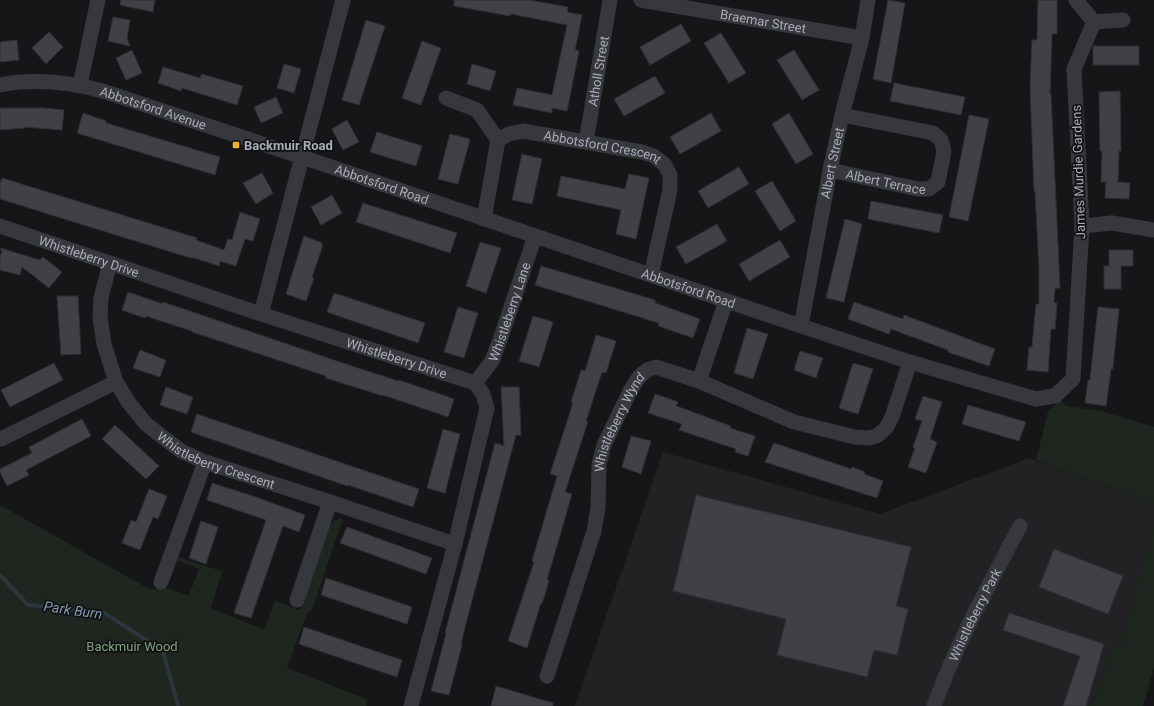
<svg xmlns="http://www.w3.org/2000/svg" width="1154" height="706" font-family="Roboto,sans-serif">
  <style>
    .built { fill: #222225 }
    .green { fill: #1e261f }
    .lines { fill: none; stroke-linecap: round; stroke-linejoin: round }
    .stream { stroke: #2c353c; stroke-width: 4 }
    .building { fill: #404145; stroke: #303034 }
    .street { stroke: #37383d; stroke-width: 15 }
    .poi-dot { fill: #f2b134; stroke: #111113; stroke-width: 1.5 }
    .labels { text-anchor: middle; stroke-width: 3.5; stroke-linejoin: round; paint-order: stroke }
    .street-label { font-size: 13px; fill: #a8adb8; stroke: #111113 }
    .poi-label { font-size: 13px; font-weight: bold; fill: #a8adb8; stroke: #111113; text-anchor: start }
    .park-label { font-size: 13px; fill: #7fa381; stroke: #111113 }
    .water-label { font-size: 14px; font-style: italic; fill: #7f9bb3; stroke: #111113 }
  </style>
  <rect width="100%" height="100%" fill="#161618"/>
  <polygon class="built" points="663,452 880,514 1029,458 1154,503 1154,524 1121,644 1113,642 1092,706 575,706"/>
  <g class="green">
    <polygon points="1061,400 1066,406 1101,411 1154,427 1154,503 1036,460 1048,411"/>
    <polygon points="0,505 151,590 162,587 189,595 199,569 176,560 177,557 222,571 211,609 264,629 275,601 300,610 329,527 334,521 340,518 343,519 312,610 307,613 287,668 366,699 367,706 0,706"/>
    <polygon points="1154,524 1154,668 1143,706 1092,706 1113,642 1121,644"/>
  </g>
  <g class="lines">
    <polyline class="stream" points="0,575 28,605 103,612 163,651 178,706"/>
  </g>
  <g class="building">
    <polygon points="121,0 155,0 153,12 120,5"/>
    <polygon points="454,0 529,0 568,7 567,12 582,15 575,50 579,51 567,111 552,108 552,113 513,105 517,88 552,95 567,25 511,14 510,16 454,6"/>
    <polygon points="888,0 905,3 891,83 873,79"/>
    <polygon points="1038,0 1057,0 1057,34 1052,34 1050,94 1051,94 1060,288 1055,288 1054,303 1057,303 1056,317 1055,329 1051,329 1048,372 1027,370 1029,347 1032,347 1036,304 1039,304 1039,267 1035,191 1034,191 1030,86 1032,40 1037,40"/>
    <polygon points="113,17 130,20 127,38 130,46 108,41"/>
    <polygon points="366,20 385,26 359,105 342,100"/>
    <polygon points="681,24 691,41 650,65 640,47"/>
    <polygon points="49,32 63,47 46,64 32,48"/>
    <polygon points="721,33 746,73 729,83 704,43"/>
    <polygon points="17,40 19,60 0,62 0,42"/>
    <polygon points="422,41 441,48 421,105 402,98"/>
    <rect x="1093" y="46" width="46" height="19"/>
    <polygon points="132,50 142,73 126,80 116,58"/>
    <polygon points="794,50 819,90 802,100 777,60"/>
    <polygon points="284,64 301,69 294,93 277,88"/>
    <polygon points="472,64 496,71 490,91 467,84"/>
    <polygon points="163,67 200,78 202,74 243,86 237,105 182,88 181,91 158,83"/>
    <polygon points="655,76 665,93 624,116 614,99"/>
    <polygon points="894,83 965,97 961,115 890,101"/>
    <polygon points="1120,91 1121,151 1119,151 1118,182 1130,183 1129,199 1105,198 1106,182 1101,182 1102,151 1100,151 1099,92"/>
    <polygon points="276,97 283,113 261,123 254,107"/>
    <polygon points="0,108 43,108 64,110 62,130 25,127 25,128 0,130"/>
    <polygon points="83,113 106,121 106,123 220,157 215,175 77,133"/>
    <polygon points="711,113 721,131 680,154 670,137"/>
    <polygon points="789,113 813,154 796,164 772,124"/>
    <polygon points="969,115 989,119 968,221 949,217"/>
    <polygon points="347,120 359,142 343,150 332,129"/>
    <polygon points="377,132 422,146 416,166 370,152"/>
    <polygon points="450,134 470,139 458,184 438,179"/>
    <polygon points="522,154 542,159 532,204 512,200"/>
    <polygon points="739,167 749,184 708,208 698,191"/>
    <polygon points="262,173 273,193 256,204 243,183"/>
    <polygon points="629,174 649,178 636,239 616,234 621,210 557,196 561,176 625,189"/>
    <polygon points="2,178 197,238 196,240 224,250 228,239 232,240 240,212 260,219 253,241 245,239 236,266 220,261 219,266 191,257 191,258 119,236 0,199 0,183"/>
    <polygon points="772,181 796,221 780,231 755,191"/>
    <polygon points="332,195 342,213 321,225 311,207"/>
    <polygon points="871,201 943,215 939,233 868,219"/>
    <polygon points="363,203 457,233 450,253 356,222"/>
    <polygon points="845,219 862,224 844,302 826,298"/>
    <polygon points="717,224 727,241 686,264 676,247"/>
    <polygon points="304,236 322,243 322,248 312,277 314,278 306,301 286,294"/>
    <polygon points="780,240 790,257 749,281 739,264"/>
    <polygon points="480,242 501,248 486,293 466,286"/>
    <polygon points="0,248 40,260 43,257 62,272 49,288 22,267 20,275 0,270 0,256 2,252"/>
    <polygon points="1109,250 1133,250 1133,266 1121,266 1121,289 1104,289 1104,266 1109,266"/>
    <polygon points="541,266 655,300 655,303 700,319 693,338 658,326 659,323 535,285"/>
    <polygon points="128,292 163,304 163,302 343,363 398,381 399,380 454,399 448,417 383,395 383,396 326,378 326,376 238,347 192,332 192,331 146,316 145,318 122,310"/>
    <polygon points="334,293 425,323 418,343 327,312"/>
    <polygon points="57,296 78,296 81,354 61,355"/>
    <polygon points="854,302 903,319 904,315 995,349 989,366 948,352 948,350 891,329 889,334 848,319"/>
    <polygon points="458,307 478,313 464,358 444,352"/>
    <polygon points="1098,307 1119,309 1114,357 1113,369 1111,369 1106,406 1085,403 1088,380 1090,380"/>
    <polygon points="533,316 553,322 539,367 519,361"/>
    <polygon points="747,328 768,334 753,379 734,373"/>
    <polygon points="596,335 616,341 606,373 602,372 586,421 588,421 565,492 572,494 547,580 549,581 542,604 541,603 527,648 508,641 534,562 532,561 557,476 550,474 573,403 571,402 581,370 585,371"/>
    <polygon points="140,350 166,360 160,377 133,368"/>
    <polygon points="800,351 823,358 816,378 794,370"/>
    <polygon points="54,363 63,380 10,407 1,390"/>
    <polygon points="853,363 873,369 858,414 839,408"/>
    <polygon points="166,387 193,397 187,414 160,405"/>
    <polygon points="501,387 519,387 521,435 516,435 465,627 461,645 462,645 449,695 431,691 446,634 445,633 495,443 504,446"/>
    <polygon points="655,394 678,402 676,406 731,426 730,428 755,436 748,456 735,452 736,449 679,430 682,424 648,413"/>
    <polygon points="923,396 942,402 930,439 937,442 926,473 908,467 915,448 913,447 922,421 915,419"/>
    <polygon points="968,405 1026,422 1019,441 962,424"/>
    <polygon points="197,414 419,489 413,507 348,485 347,486 191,432"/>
    <polygon points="82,419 91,436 26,470 29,475 7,486 0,472 0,469 32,453 29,447"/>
    <polygon points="115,425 159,466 146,479 102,439"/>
    <polygon points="443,429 460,434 445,493 427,488"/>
    <polygon points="631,436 651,441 641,474 622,467"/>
    <polygon points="774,443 851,469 852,467 865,472 864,474 883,481 877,498 765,462"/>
    <polygon points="212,483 256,497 305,515 299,532 283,526 251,618 234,613 266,520 207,500"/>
    <polygon points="149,489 167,496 158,519 153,517 140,550 122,543 131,520 136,522"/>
    <polygon points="696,495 911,547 896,606 908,609 897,655 874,650 867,677 777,655 786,619 673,591"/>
    <polygon points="201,521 218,527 206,564 189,558"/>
    <polygon points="347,527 432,558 426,574 340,543"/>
    <polygon points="1054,549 1123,576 1108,614 1039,587"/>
    <polygon points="326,578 412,607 407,624 321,595"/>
    <polygon points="1009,613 1104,644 1086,706 1063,706 1080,656 1003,630"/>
    <polygon points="304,627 402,660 397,677 299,644"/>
    <polygon points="496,686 553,703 553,706 491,706"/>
  </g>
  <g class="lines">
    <g class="street">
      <path id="s1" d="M641,0L862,38"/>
      <polyline points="1094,22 1123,20"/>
      <path id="s2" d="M0,85C35,78 69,82 103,91L302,157L801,326L910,362L1036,399L1055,396L1073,379L1082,226L1074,69L1094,22L1076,0"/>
      <polyline points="80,85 98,0"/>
      <polyline points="446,98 477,110 498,140 484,219"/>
      <path id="s3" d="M498,140L509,134L523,131L642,152L654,156L665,165L670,175V190L651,275"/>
      <path id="s4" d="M586,142L610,0"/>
      <path id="s5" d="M830,170L918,189H929L938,182L944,151L941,140L933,133L842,115"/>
      <path id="s6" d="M0,226L261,314L475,383L483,394L487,408L455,544L411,706"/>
      <polyline points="1082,226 1112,223 1154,230"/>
      <path id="s7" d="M110,263L101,298L100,317L104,344L116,382L129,403L146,424L181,451L205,462L330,502L455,544"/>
      <polyline points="261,314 343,0"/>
      <path id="s8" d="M801,326L830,170L842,115L862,38L868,0"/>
      <polyline points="699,381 726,301"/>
      <path id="s9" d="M475,383L492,361L501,337L535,236"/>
      <polyline points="1,439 116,382"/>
      <polyline points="161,582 205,462"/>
      <polyline points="297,600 330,502"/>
      <path id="s10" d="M547,676L594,531L598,508L599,464L604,445L630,391L639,377L647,370L656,367L699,381L794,422L855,437L868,438L877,436L886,428L892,417L910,362"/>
      <path id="s11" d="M934,706C956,644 989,585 1020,526"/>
    </g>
  </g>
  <rect class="poi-dot" x="232" y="141" width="8" height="8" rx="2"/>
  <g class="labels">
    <g class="street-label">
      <text dy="5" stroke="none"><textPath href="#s1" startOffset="124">Braemar Street</textPath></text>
      <text dy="5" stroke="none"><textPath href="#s4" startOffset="72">Atholl Street</textPath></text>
      <text dy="5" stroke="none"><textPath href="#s2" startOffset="157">Abbotsford Avenue</textPath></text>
      <text dy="5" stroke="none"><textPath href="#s3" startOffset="108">Abbotsford Crescent</textPath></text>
      <text dy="5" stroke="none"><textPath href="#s8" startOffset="166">Albert Street</textPath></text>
      <text transform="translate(1078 172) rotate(-92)" y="5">James Murdie Gardens</text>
      <text dy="5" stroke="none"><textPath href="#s5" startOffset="57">Albert Terrace</textPath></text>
      <text dy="5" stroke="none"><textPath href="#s2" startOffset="398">Abbotsford Road</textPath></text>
      <text dy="5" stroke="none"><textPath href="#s6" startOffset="94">Whistleberry Drive</textPath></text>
      <text dy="5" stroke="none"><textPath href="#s2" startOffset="722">Abbotsford Road</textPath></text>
      <text dy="5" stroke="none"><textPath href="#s9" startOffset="80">Whistleberry Lane</textPath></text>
      <text dy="5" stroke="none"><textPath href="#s6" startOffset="418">Whistleberry Drive</textPath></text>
      <text dy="5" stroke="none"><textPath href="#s10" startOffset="266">Whistleberry Wynd</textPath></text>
      <text dy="5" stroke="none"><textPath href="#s7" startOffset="254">Whistleberry Crescent</textPath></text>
      <text dy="5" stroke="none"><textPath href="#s11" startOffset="100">Whistleberry Park</textPath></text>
    </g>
    <g class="poi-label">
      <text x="244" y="150">Backmuir Road</text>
    </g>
    <g class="park-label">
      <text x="132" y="651">Backmuir Wood</text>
    </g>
    <g class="water-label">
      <text transform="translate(73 610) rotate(8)" y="5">Park Burn</text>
    </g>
  </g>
</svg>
